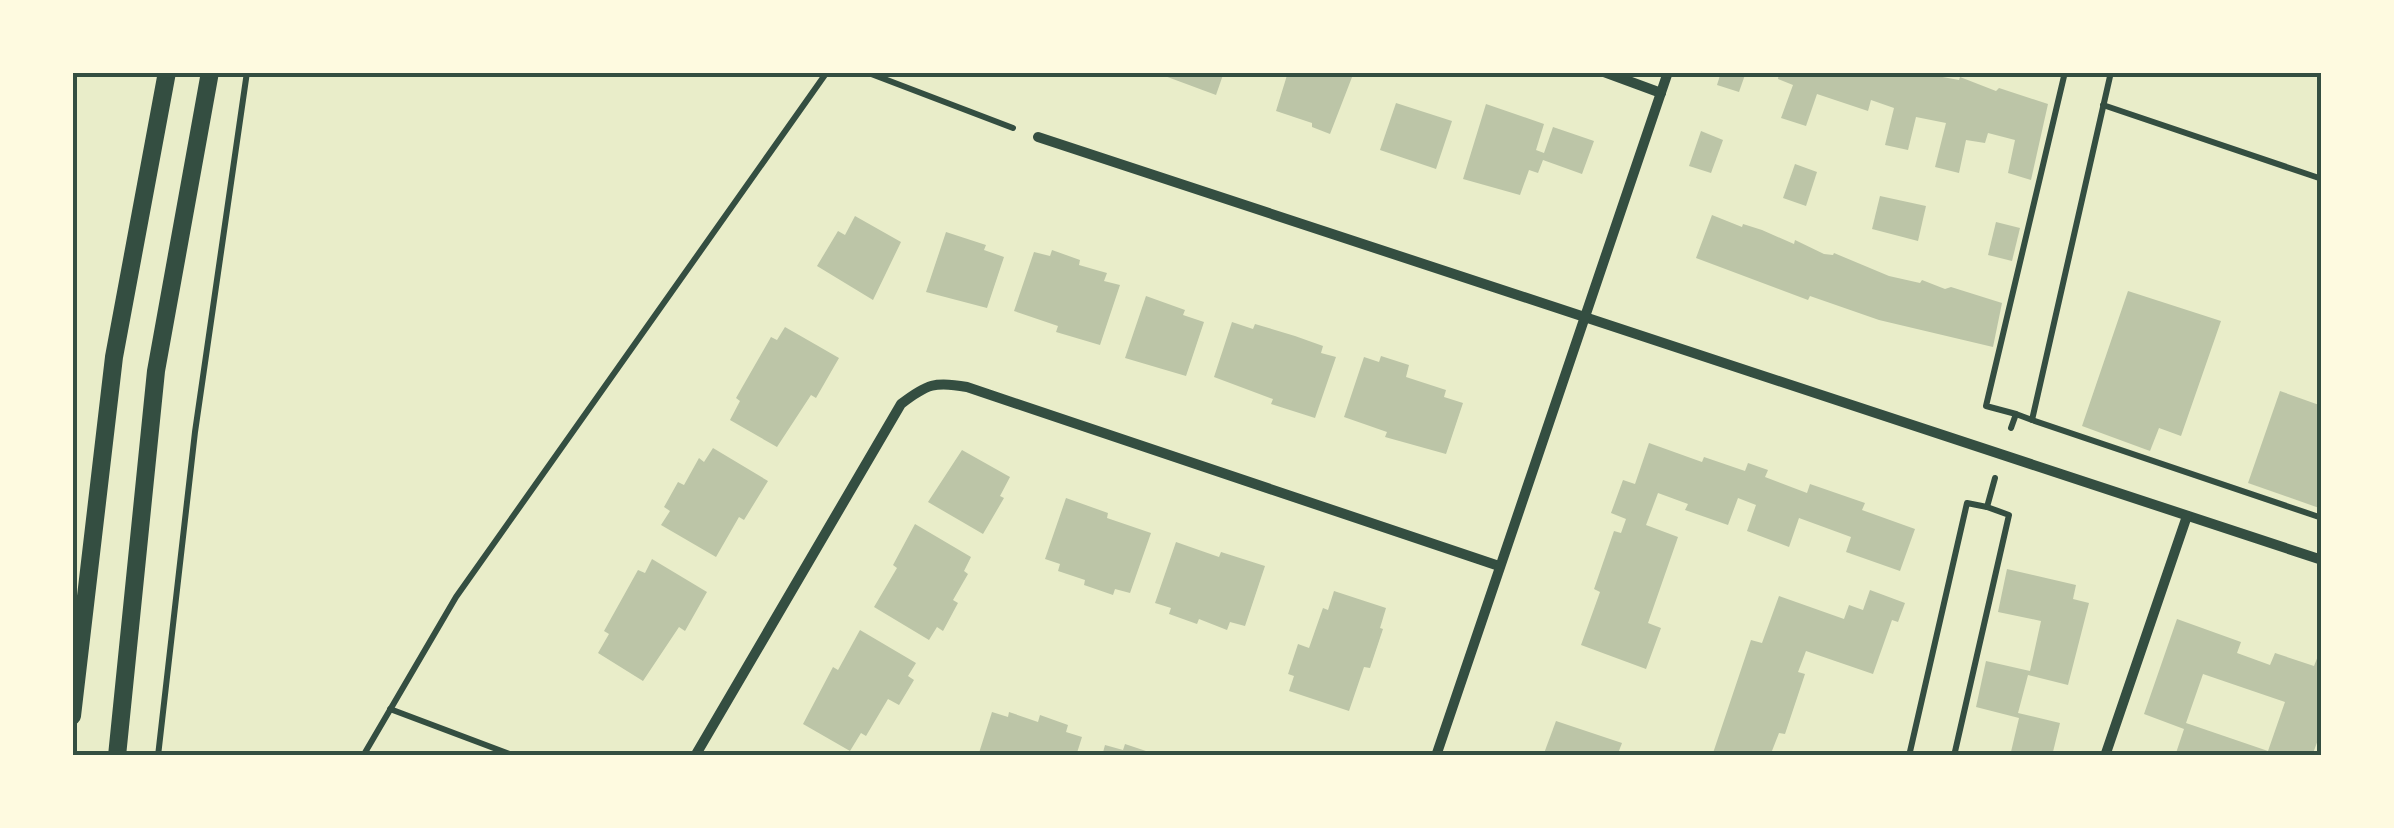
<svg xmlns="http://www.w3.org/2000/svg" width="2394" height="828" font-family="Figtree,sans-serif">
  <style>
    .building { fill: #bcc5a7; fill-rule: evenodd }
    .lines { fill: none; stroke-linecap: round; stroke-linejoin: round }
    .path { stroke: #344e41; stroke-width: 6 }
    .minor { stroke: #344e41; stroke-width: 10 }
    .tertiary { stroke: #344e41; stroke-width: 18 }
    .neatline { fill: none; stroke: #344e41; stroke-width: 4 }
  </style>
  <rect width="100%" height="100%" fill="#e9edc9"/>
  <g class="building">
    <polygon points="1154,72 1224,72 1216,95"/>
    <polygon points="1288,72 1354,72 1330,134 1312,127 1312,123 1276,111"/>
    <polygon points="1721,72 1746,72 1739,92 1717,85"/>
    <polygon points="1779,72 1915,72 1959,80 1960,77 1996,91 1999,88 2048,104 2031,180 2008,173 2015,140 1988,133 1985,143 1966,140 1959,173 1935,167 1946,123 1916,117 1908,150 1885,145 1894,108 1871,100 1868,111 1817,94 1806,126 1781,118 1793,85 1778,79"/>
    <polygon points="1396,103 1452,121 1436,169 1380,150"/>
    <polygon points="1486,104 1544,124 1536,150 1544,153 1553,127 1594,141 1582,174 1543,160 1538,173 1529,170 1520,195 1463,179"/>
    <polygon points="1701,131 1723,140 1711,173 1689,166"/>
    <polygon points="1795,164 1817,172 1806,206 1783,198"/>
    <polygon points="1880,196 1926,206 1918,241 1872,229"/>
    <polygon points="1712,215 1742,227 1743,224 1762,230 1794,244 1795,240 1824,254 1833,255 1834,253 1889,276 1920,283 1922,280 1945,289 1951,287 2002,303 1993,347 1879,320 1810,296 1808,300 1696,258"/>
    <polygon points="855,216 901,242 873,300 817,266 838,231 845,235"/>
    <polygon points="1996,222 2020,228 2012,261 1988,255"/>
    <polygon points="946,232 986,245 984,250 1004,257 987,308 926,292"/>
    <polygon points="1052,250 1080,260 1079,265 1107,273 1104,281 1120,285 1100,345 1056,332 1058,326 1014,311 1034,252 1050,256"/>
    <polygon points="2128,291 2221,321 2181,436 2159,428 2150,451 2082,426"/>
    <polygon points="1146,296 1185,310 1183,315 1204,322 1186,376 1125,358"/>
    <polygon points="1232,322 1253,329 1255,324 1295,336 1323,346 1321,353 1336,357 1315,418 1271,404 1273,399 1214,377"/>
    <polygon points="785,327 839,358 816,398 811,395 777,447 730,420 740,401 736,398 771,337 777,340"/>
    <polygon points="1381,356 1409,365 1406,377 1446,390 1444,397 1463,403 1446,454 1385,437 1387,432 1344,417 1364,357 1379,362"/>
    <polygon points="2280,391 2322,406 2322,509 2248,483"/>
    <polygon points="1649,443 1702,462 1704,457 1745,471 1748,463 1768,470 1765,477 1807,493 1810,484 1865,503 1862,510 1915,529 1900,571 1846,552 1851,537 1799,518 1789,547 1747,531 1756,505 1738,498 1728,525 1685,510 1688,504 1658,493 1646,525 1678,537 1648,623 1661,628 1646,669 1581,645 1600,592 1594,589 1614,531 1621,533 1626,519 1611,513 1623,480 1635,484"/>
    <polygon points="713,448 768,481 744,520 739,517 716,557 661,525 670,511 664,507 678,482 684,485 699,458 704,462"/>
    <polygon points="962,450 1010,477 1000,496 1004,498 983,534 928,502"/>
    <polygon points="1066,498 1108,513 1107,518 1151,533 1130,593 1115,589 1113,595 1084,585 1085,580 1058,571 1060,564 1045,559"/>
    <polygon points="915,524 971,557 964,571 968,574 953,600 958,603 943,631 937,627 929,640 874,607 897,568 893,565"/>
    <polygon points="1176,542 1219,557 1221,552 1265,566 1245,626 1230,622 1227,630 1199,619 1197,624 1169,614 1171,608 1155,603"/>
    <polygon points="652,559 707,592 685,631 679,627 643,681 598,653 609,634 604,631 638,570 645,573"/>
    <polygon points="2007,569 2076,585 2073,599 2089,603 2068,685 2028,675 2018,713 2060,723 2052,756 2010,756 2019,718 1976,707 1986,661 2030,671 2041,621 1998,612"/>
    <polygon points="1870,590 1905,603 1898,622 1892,620 1873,674 1806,651 1798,672 1805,674 1785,734 1779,733 1770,756 1712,756 1751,640 1762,643 1779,596 1844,619 1849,605 1863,610"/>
    <polygon points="1334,591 1386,608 1380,628 1383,629 1370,668 1364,667 1349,711 1289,691 1294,676 1288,674 1298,644 1309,648 1323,608 1328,610"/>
    <path d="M2177,619L2241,642L2237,653L2270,665L2275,653L2314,666L2322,646V729L2312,756H2175L2184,729L2144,714ZM2203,674L2285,702L2268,751L2186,723Z"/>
    <polygon points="860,630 916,663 908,676 914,680 899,705 888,699 866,736 861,733 850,751 803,724 833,667 838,670"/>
    <polygon points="992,712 1008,717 1009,712 1038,722 1040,715 1068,725 1066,732 1082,737 1076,756 978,756"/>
    <polygon points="1556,721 1622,743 1617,756 1543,756"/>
    <polygon points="1125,744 1158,755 1158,756 1102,756 1105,745 1123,750"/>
  </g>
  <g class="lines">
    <g class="path">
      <polyline points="866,72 1013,128"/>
      <polyline points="2103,105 2322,179"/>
      <polyline points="2016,414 2032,420 2111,72"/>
      <polyline points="2032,420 2322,518"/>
      <polyline points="2011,428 2016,414 1986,406 2065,72"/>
      <polyline points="390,709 515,756"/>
      <polyline points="158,756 195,432 247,72"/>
      <polyline points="363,756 456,597 827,72"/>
      <polyline points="1909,756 1967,503 1987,507 1995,478"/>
      <polyline points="1954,756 2009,515 1987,507"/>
    </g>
    <g class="minor">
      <polyline points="1604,72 1661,93"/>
      <polyline points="1038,137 2322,560"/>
      <path d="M695,756L901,404C927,384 935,381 967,387L1499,566"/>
      <polyline points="1436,756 1668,72"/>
      <polyline points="2105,756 2187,516"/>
    </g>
    <g class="tertiary">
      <polyline points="72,716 114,357 167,72"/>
      <polyline points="117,756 156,371 210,72"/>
    </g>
  </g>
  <rect width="2394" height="828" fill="none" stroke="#fefae0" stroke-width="150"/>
  <rect x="75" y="75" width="2244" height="678" class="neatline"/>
</svg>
